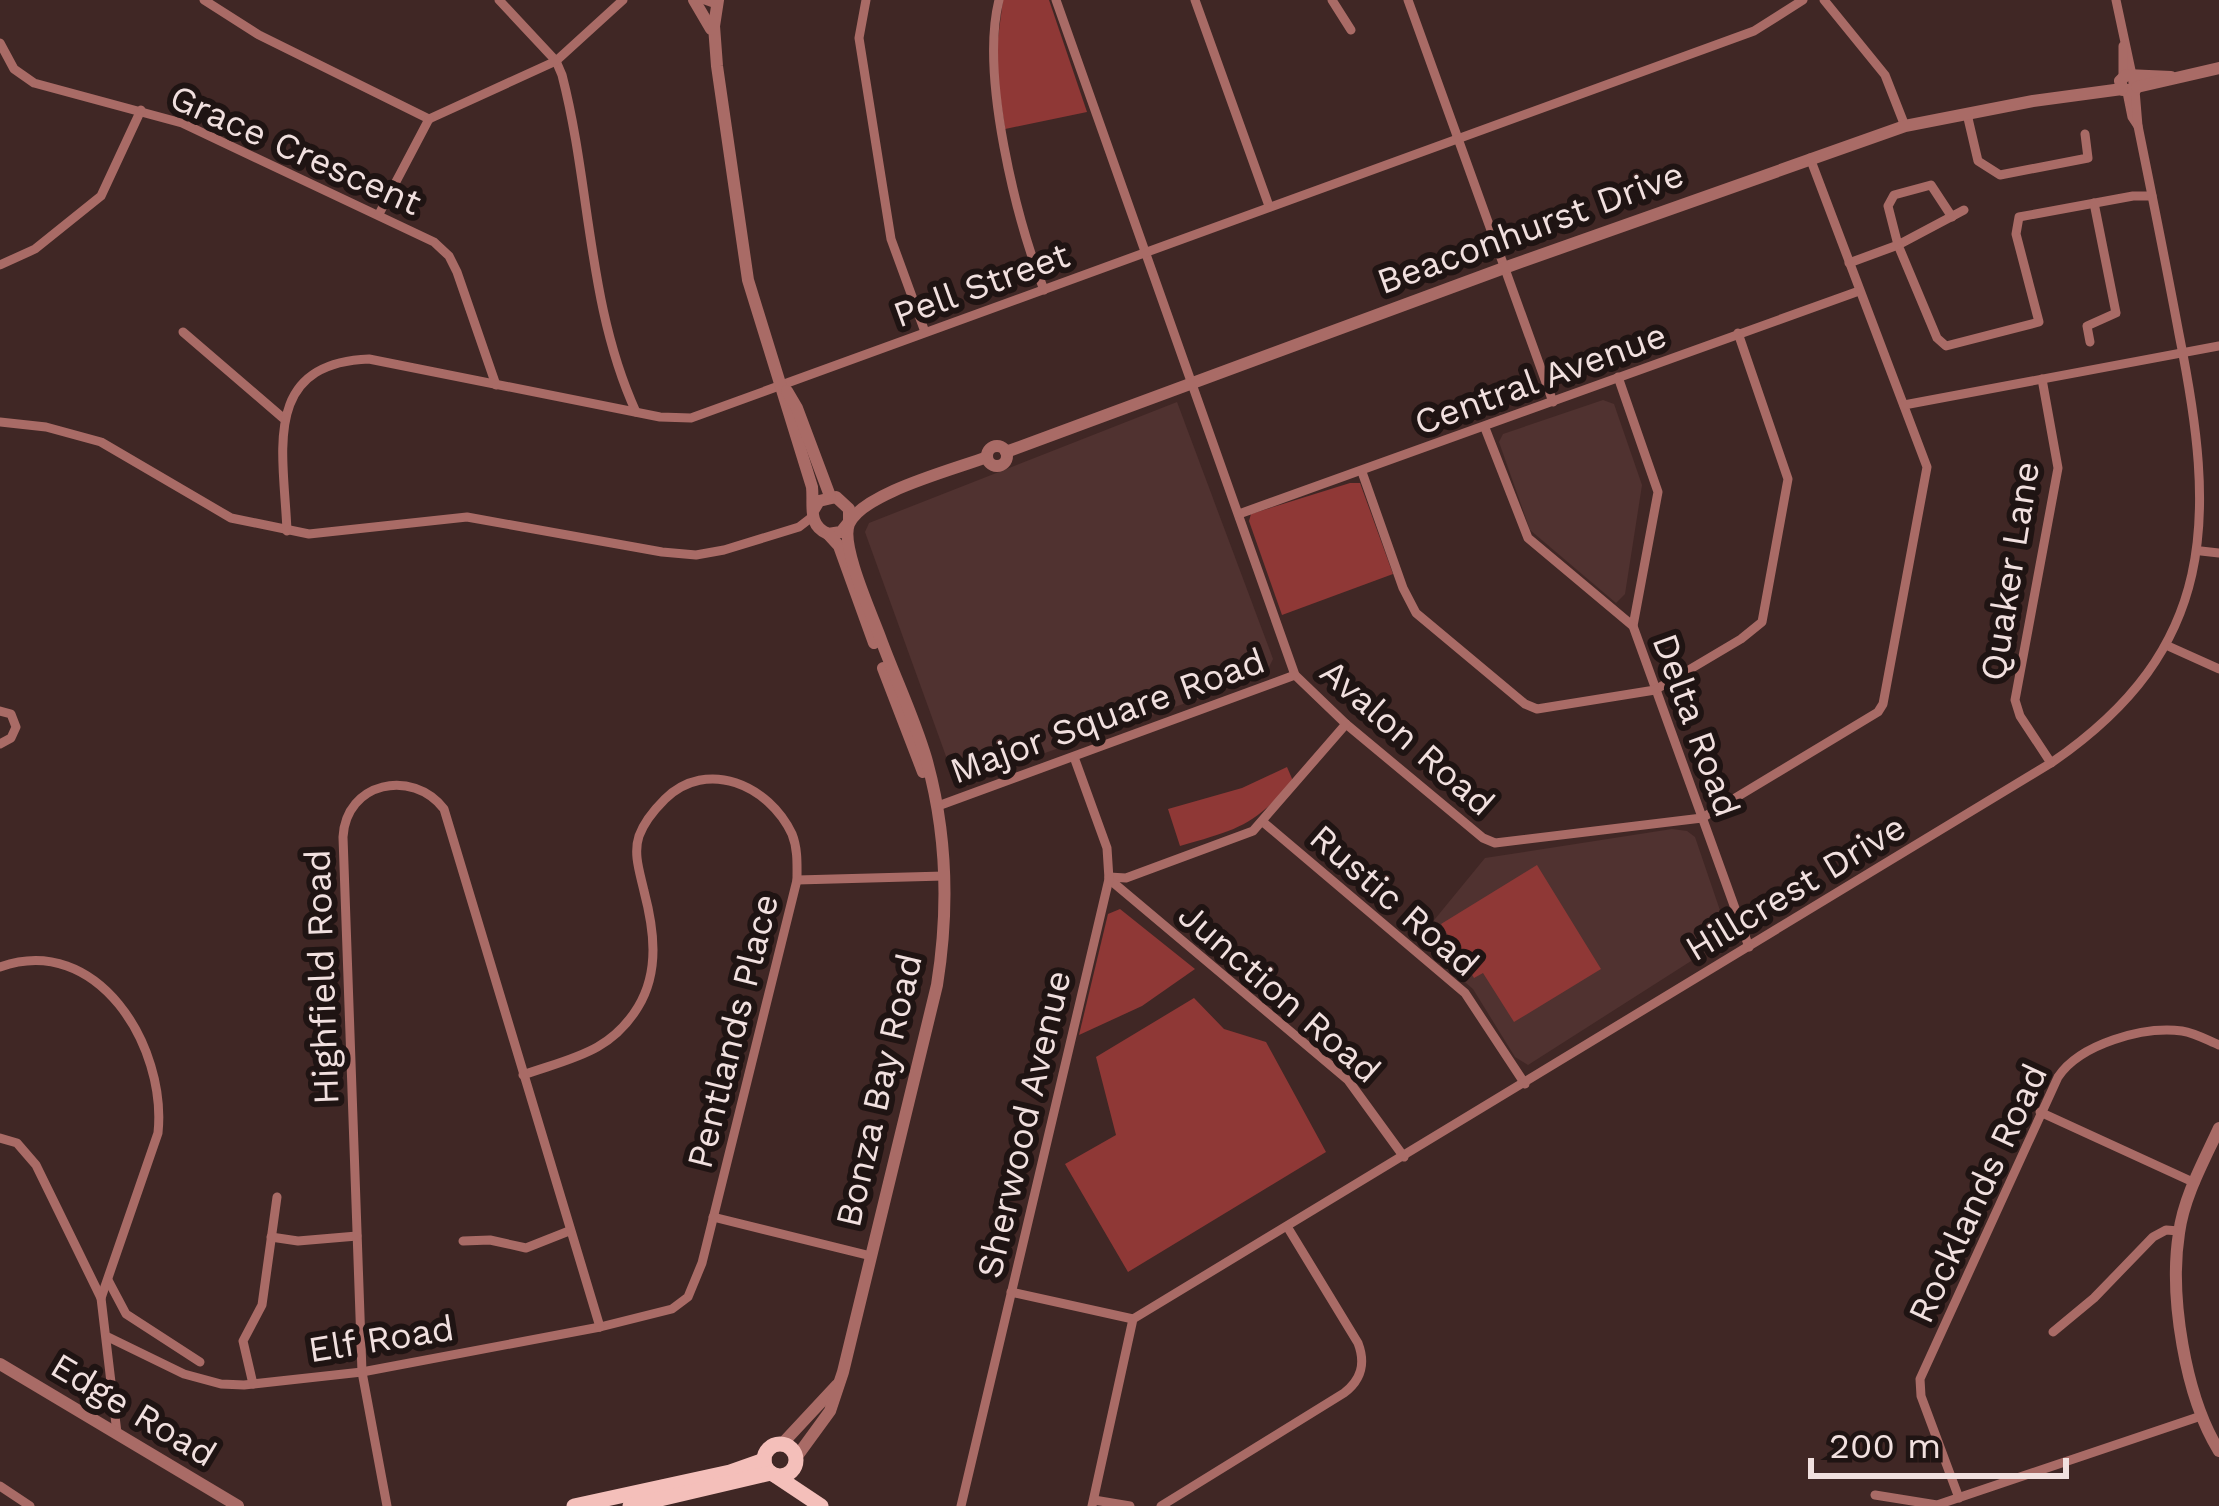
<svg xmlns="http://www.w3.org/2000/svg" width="2219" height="1506" font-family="'Work Sans',sans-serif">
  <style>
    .built { fill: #503230 }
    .green { fill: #8f3836 }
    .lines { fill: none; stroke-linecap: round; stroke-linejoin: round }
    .minor { stroke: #a96b66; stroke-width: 9 }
    .tertiary { stroke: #a96b66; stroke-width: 12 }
    .primary { stroke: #f4bfba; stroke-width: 15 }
    .labels { text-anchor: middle; stroke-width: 12; stroke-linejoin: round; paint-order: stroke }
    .street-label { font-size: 36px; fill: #f1e0df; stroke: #1f1413 }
  </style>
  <rect width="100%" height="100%" fill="#402725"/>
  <g class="built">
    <polygon points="1603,400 1614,404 1642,485 1625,594 1616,603 1530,530 1499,442 1503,434"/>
    <polygon points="1177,402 1273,659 1265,675 969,780 951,770 865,532 869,523"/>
    <polygon points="1672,829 1687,831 1695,837 1727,931 1724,940 1528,1065 1515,1057 1473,989 1417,941 1485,858"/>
  </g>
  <g class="green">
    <polygon points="1003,0 1049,0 1087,112 1005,129 995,61"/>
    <polygon points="1350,483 1360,483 1393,574 1282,615 1249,521 1251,514"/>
    <path d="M1287,767L1293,781C1252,827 1238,829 1180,846L1168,809L1242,788Z"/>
    <polygon points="1537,865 1601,969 1514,1022 1483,973 1474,978 1441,924"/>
    <polygon points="1120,909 1195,969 1142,1006 1079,1035 1108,914"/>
    <polygon points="1194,998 1224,1029 1266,1042 1326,1152 1128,1272 1065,1164 1116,1135 1096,1057"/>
  </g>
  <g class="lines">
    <g class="minor">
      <polyline points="204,0 259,35 429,119"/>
      <path d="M499,0L556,61L562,75C591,187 587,305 636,412"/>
      <polyline points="705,0 716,4"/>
      <polyline points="866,0 859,38 891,239 925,332"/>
      <path d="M999,0C980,75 1016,218 1044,290"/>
      <polyline points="1056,0 1295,675 1346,724 1483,838 1495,843 1702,818 1878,712 1883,704 1927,467 1810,158"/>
      <polyline points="1195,0 1269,206"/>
      <polyline points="1332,0 1351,30"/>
      <polyline points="1408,0 1553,402"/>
      <polyline points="1824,0 1885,75 1905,126"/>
      <polyline points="2116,0 2132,75"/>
      <polyline points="0,43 14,69 34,83 182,123 434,242 449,256 457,272 496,385"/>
      <polyline points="2123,46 2123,76"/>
      <polyline points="2127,92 2132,117 2138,126"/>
      <polyline points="1967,114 1978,161 2000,175 2088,158 2085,134"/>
      <polyline points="429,119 556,61 623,0"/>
      <polyline points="1964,210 1898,245 1937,338 1946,346 2039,322 2016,234 2019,217 2133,196 2152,196"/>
      <polyline points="379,214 429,119"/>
      <polyline points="1849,263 1898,245 1888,206 1894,195 1931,185 1952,217"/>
      <polyline points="0,265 35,249 101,196 141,110"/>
      <polyline points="183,332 283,418"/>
      <polyline points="2090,342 2087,326 2116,313 2094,203"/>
      <polyline points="1618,377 1658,492 1633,626"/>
      <polyline points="2042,379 2058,468 2015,700 2020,716 2051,763"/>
      <polyline points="1904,405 2219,346"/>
      <polyline points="0,422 46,427 101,442 231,518 309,534 467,517 662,552 696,555 724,550 799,527 812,517"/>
      <polyline points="1485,428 1528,538 1633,626 1749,947"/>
      <polyline points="1362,472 1403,588 1416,613 1525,704 1537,709 1655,690 1741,639 1762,622 1788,479 1738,333"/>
      <polyline points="1239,514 1859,291"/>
      <path d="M287,531C284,454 260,363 369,359L660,417L691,418L1754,31L1803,0"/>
      <polyline points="2201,551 2219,553"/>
      <polyline points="2168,646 2219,669"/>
      <polyline points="0,711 11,714 16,727 11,738 0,744"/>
      <polyline points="938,806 1295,675"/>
      <polyline points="1263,822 1465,993 1525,1084"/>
      <polyline points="1109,877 1126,878 1253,831 1346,724"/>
      <polyline points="1109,879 1348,1080 1404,1157"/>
      <polyline points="797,880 944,876"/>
      <path d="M0,967C97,932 167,1046 158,1133L101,1298"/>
      <polyline points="2040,1112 2195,1183"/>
      <polyline points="0,1138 17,1143 36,1165 101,1298 117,1433"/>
      <polyline points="713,1217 871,1256"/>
      <polyline points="271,1237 298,1241 357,1236"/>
      <polyline points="463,1241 490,1240 526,1248 569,1231"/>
      <polyline points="108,1280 126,1314 200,1362"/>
      <polyline points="1011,1292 1133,1319"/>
      <polyline points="2053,1332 2094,1298 2153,1237 2166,1230 2179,1231"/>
      <path d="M108,1337L184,1374L221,1384L244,1385L362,1372L600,1327L672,1309L688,1297L702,1263L797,880C797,865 798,849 792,834C769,785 707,758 665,799C654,810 644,822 639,836C633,854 640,873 644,891C654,929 660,971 638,1007C610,1053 571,1058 523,1075"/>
      <polyline points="253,1384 243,1341 262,1305 277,1197"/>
      <polyline points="0,1486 30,1506"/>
      <polyline points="1875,1495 1937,1505 2201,1416"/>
      <path d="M1959,1498L1921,1396L1920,1379L2058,1077C2080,1044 2143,1026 2182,1031C2195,1033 2207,1040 2219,1045"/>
      <polyline points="1094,1500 1130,1506"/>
      <path d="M387,1506L362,1372L343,837C346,782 412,768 444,809L600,1327"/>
      <polyline points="961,1506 1109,879 1107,848 1074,757"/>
      <path d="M1092,1506L1133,1319L2051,763C2219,648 2216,518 2179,334C2166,264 2152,195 2138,126L2135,90"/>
      <path d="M1161,1506L1344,1393C1361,1380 1366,1364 1358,1343L1288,1228"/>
    </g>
    <g class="tertiary">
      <polyline points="694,0 711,29"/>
      <path d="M718,0L714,26L717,66L748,280L812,487C814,506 807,525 828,534L841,532L849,522V509L836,497L819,501L813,511"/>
      <polyline points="2134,77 2135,90 2123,90 2120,81 2126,75 2171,77"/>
      <polyline points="2137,87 2219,68"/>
      <polyline points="787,391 797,408 830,496"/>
      <circle cx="997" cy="456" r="10"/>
      <polyline points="1006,452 1504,268 1905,126 2033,101 2122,89"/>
      <polyline points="828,534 839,546 874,643"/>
      <polyline points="883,668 923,772"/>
      <path d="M2219,1128C2204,1161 2184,1196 2179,1233C2169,1296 2185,1396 2219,1451"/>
      <polyline points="0,1364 238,1506"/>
      <polyline points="782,1444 837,1385"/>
      <path d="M795,1459L830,1411L843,1372L937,985C949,910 947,832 926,758C914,717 895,678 880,637C872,615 840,545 849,524C862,493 956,469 987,457"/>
    </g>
    <g class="primary">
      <circle cx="780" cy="1460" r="16"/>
      <polyline points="776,1476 821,1506"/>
      <polyline points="574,1506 730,1472 764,1460"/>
      <polyline points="630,1506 771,1473"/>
    </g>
  </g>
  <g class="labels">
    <g class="street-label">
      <text transform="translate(296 149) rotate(24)" y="13">Grace Crescent</text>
      <text transform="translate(1530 227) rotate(-20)" y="13">Beaconhurst Drive</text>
      <text transform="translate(981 284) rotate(-20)" y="13">Pell Street</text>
      <text transform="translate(1540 378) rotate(-20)" y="13">Central Avenue</text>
      <text transform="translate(2009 571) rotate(-81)" y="13">Quaker Lane</text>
      <text transform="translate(1107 715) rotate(-20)" y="13">Major Square Road</text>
      <text transform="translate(1697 725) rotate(70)" y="13">Delta Road</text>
      <text transform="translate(1408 737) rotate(41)" y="13">Avalon Road</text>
      <text transform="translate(1795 887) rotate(-31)" y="13">Hillcrest Drive</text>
      <text transform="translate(1395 900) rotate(41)" y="13">Rustic Road</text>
      <text transform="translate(321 977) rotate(-92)" y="13">Highfield Road</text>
      <text transform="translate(1280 992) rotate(41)" y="13">Junction Road</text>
      <text transform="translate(732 1031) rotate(-76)" y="13">Pentlands Place</text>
      <text transform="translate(878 1090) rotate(-77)" y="13">Bonza Bay Road</text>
      <text transform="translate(1023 1124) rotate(-77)" y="13">Sherwood Avenue</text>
      <text transform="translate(1977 1193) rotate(-65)" y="13">Rocklands Road</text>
      <text transform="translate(381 1338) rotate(-9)" y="13">Elf Road</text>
      <text transform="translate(134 1409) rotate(31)" y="13">Edge Road</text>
    </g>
  </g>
  <path d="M1811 1458v18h255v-18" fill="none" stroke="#f1e0df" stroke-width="6"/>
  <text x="1829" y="1458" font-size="36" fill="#f1e0df" stroke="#1f1413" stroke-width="9" paint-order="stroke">200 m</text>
</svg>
